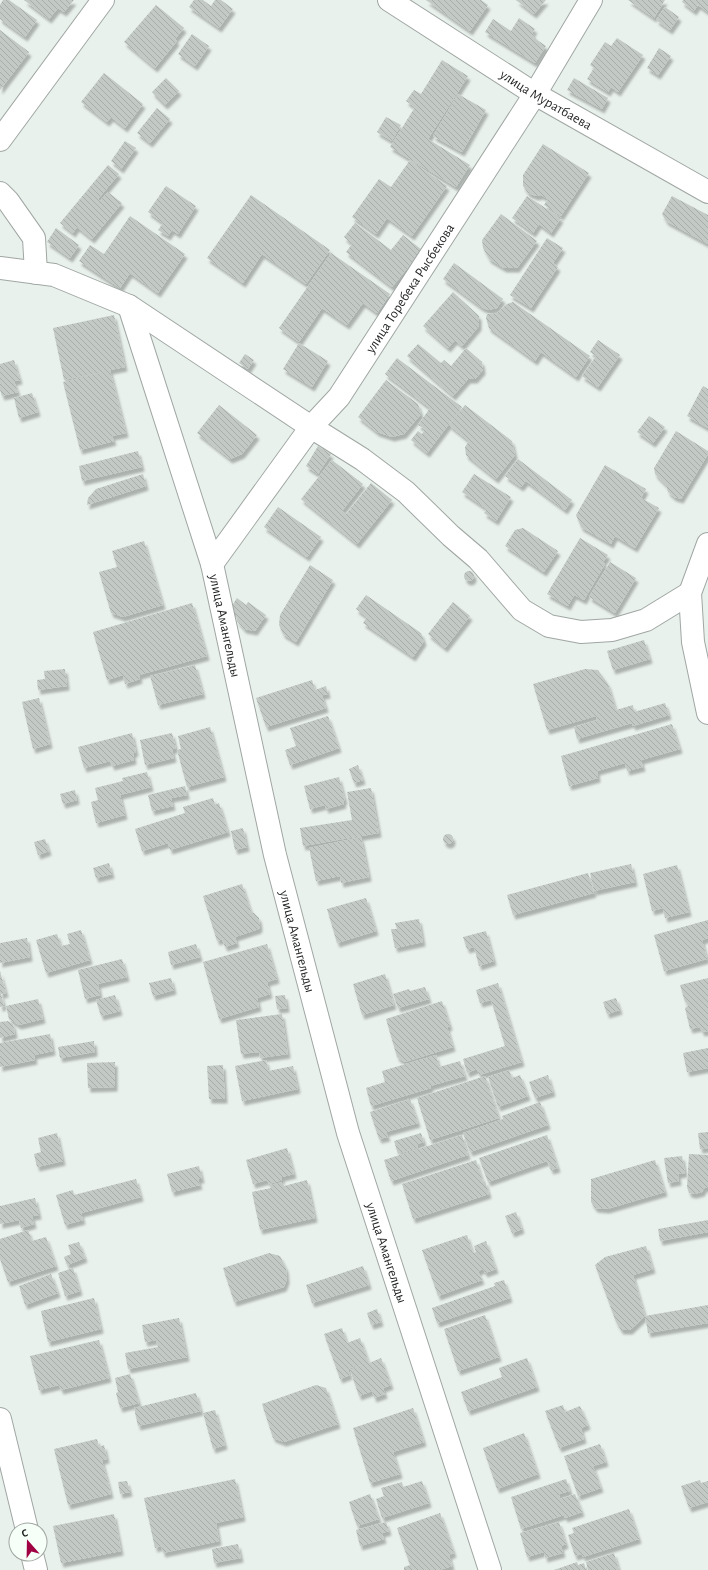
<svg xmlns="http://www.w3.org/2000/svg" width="708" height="1570" font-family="'Alegreya Sans',sans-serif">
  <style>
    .building { fill: url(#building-back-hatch); filter: url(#shadow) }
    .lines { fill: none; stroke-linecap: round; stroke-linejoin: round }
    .minor-casing { stroke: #a0a7a3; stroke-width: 24 }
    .minor { stroke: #fff; stroke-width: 22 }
    .labels { text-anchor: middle; stroke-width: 3; stroke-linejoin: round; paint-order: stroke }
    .street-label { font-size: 14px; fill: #1f2220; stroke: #f7fff9 }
  </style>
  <defs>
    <pattern id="building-back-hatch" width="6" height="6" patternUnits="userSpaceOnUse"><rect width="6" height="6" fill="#c3cac5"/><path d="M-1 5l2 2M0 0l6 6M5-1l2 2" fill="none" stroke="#a7ada9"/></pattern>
    <filter id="shadow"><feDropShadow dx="2.5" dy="4.5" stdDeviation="1" flood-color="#0004"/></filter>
  </defs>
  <rect width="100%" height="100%" fill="#e9f1ec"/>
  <g class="building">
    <polygon points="3,0 9,0 37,20 25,37 0,19 0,5"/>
    <polygon points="24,0 74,0 64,12 58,8 49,19"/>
    <polygon points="194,0 203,0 211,6 215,0 221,0 233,9 219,28 189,7"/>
    <polygon points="426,0 481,0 488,5 470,31"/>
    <polygon points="516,0 546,0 534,14"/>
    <polygon points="628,0 665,0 654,18"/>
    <polygon points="683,0 708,0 708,12 698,5 694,11 682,2"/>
    <polygon points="156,5 184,28 175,39 177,41 155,68 124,42"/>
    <polygon points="665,7 679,17 670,30 656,20"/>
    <polygon points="519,18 535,29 532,33 537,40 546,46 535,63 485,32 493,19 511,31"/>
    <polygon points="0,30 29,52 0,90"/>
    <polygon points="192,34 209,46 195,66 178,54"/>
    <polygon points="617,38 643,55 618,92 611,87 608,92 587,79 594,68 590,65 605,42 611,46"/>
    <polygon points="659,48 671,56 658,75 647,68"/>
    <polygon points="442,60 468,76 428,139 470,165 456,187 390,147 415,107 406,101 414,90 421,94"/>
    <polygon points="104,73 143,104 125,128 111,117 107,122 81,102"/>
    <polygon points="166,78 179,91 165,105 152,92"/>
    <polygon points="574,78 608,98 602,109 567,90"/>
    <polygon points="458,94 486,110 462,152 433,136"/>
    <polygon points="157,108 170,119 150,143 137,133"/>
    <polygon points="386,117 401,125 392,141 377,132"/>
    <polygon points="125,141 136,148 121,169 111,161"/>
    <polygon points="543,144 589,173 561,216 544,205 548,199 541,195 536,196 528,193 523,186 523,175"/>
    <polygon points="410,160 447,186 412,236 387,218 376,234 352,217 379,179 391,187"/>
    <polygon points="108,165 119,174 98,199 100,201 108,192 122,203 92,239 77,227 73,233 60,223"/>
    <polygon points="166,186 196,206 178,234 172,230 168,236 158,230 163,223 148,212"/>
    <polygon points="251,195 330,250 306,284 262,254 243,283 207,258"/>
    <polygon points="527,196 561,218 551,233 539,224 533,233 512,218"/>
    <polygon points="672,196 708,215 708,244 666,221 662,214"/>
    <polygon points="501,214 537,241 517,268 504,268 489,259 483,248 482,240"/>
    <polygon points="130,216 185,254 158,293 130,273 120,288 79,261 90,245 104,254"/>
    <polygon points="355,223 391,250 403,235 422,250 392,287 346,252 352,244 344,237"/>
    <polygon points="56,228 79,245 70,258 47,242"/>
    <polygon points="547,238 563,248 553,263 558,267 531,308 510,295"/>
    <polygon points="331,253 390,294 377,313 363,303 347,325 322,308 299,342 279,328"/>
    <polygon points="454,263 503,299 497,308 488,310 481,307 443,279"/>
    <polygon points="453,292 479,316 479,326 462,346 455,340 448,348 423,326"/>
    <polygon points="513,302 590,356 576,377 541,352 535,361 489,328 486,318 487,314 497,313 507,304"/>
    <polygon points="114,315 125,367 110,370 126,433 112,436 114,441 80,450 63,382 104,372 64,380 53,328"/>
    <polygon points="598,340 620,355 598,387 582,376 596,356 590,352"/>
    <polygon points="299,343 328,361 312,387 283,369"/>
    <polygon points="418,344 441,363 444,360 451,366 466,348 482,362 483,370 475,379 468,379 453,396 407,356"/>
    <polygon points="245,354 254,360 248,369 239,363"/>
    <polygon points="397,358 462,407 427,453 411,440 418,431 422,434 425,429 418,425 430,408 385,374"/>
    <polygon points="14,360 20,380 14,381 18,392 2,396 0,390 0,364"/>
    <polygon points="386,380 418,404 421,414 404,434 392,437 377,432 358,417"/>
    <polygon points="703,386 708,389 708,428 687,416"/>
    <polygon points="32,393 38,412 19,418 14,398"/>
    <polygon points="219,405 257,435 242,454 230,459 197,433"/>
    <polygon points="465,405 512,441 515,455 496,479 466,455 465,447 469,441 449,425"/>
    <polygon points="649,416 665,427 653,443 637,432"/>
    <polygon points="676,431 708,451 708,454 681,499 674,497 668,492 666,485 655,474 654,468"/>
    <polygon points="318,446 331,454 318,474 306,466"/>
    <polygon points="138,451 142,467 82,481 79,466"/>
    <polygon points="518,459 572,500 565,510 526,481 521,487 505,476"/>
    <polygon points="332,460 363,484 342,511 346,514 371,483 392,500 357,544 301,499"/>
    <polygon points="605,465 646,489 641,498 659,508 635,548 615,536 611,544 581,527 576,515"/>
    <polygon points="143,474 146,486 87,505 88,498 96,489"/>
    <polygon points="474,474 511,497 496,521 484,513 487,509 462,492"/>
    <polygon points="278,507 321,537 307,557 264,527"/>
    <polygon points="523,528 558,551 544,572 505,546 515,530"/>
    <polygon points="580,538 608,555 603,562 605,564 584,600 574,595 568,606 547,594"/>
    <polygon points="144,541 163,605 123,617 111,613 99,572 117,567 112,551"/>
    <polygon points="610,562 636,578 615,613 589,597"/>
    <polygon points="310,565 333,580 296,642 283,634 279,625 280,615"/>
    <circle cx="469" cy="576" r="5"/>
    <polygon points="366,595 421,633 424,641 413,657 363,623 367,617 356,609"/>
    <polygon points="237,598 246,605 248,602 266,615 255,631 244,629 237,621 236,614 229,610"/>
    <polygon points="453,602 470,616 445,648 428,634"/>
    <polygon points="192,603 207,656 139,675 140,679 125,684 123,675 107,680 93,632"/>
    <polygon points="644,640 650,659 613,670 607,651"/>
    <polygon points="195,665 203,694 158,705 150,676"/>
    <polygon points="65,669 67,686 38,690 37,680 45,679 44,671"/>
    <polygon points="585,669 598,670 608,684 616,710 633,705 634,712 665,703 669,715 633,726 632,723 577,739 574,727 597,720 596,716 547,730 533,684"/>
    <polygon points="312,680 315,690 326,686 328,694 322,695 326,708 266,727 256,698"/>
    <polygon points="39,698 50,744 33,749 22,702"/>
    <polygon points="328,716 339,748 290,765 285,750 296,746 290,728"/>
    <polygon points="672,724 680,749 641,760 643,767 627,771 625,763 597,771 598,778 569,786 561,756"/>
    <polygon points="210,727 224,777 187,787 177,750 181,749 178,736"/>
    <polygon points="132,733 136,752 133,753 134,760 112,766 110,761 84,768 78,747"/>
    <polygon points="172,733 176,749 172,749 174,758 145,765 140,740"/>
    <polygon points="358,765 363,780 354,783 349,769"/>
    <polygon points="147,772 151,787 120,795 125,815 96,823 91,802 98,800 95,788 123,781 122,778"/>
    <polygon points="339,777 345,800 343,801 344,804 326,809 325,805 310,809 304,786"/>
    <polygon points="185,786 187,795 171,798 173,806 152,811 148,795"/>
    <polygon points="371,788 379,833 303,846 300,828 352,820 347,792"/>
    <polygon points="75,790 77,800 63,804 60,794"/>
    <polygon points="213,798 215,805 219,803 228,832 170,850 168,843 142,851 135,829 185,813 183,807"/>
    <polygon points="243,828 247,847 235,850 231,831"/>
    <circle cx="448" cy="839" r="5"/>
    <polygon points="361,837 369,877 341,883 340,876 316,881 309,848"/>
    <polygon points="45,839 49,851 38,855 34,842"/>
    <polygon points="109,863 112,874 96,878 93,868"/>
    <polygon points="631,864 635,882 594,891 590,873"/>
    <polygon points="677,865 689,912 665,918 663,908 652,911 643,874"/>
    <polygon points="588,873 594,893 513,915 507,895"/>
    <polygon points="242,884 251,912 254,913 259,918 260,926 259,929 235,937 237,943 225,947 222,939 217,941 203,896"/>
    <polygon points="366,898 376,931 337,943 327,909"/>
    <polygon points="419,919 423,942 395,948 391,929 397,929 395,923"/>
    <polygon points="708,920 708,938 702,940 707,959 664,971 654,935"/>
    <polygon points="81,930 90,960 46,973 36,940 57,934 61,946 70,944 67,934"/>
    <polygon points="486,931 494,961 479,966 474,947 467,949 463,937"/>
    <polygon points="27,938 30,957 0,963 0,943"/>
    <polygon points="196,944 200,957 171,965 168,952"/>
    <polygon points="267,944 277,979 267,982 270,994 257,998 259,1007 219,1019 203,962"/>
    <polygon points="122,959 127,977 98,984 100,995 85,999 78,970"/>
    <polygon points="0,971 6,993 1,994 4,1006 0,1007"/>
    <polygon points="385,974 394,1005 362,1015 353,984"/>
    <polygon points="171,978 174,990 153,996 149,983"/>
    <polygon points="708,978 708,1031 702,1032 700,1027 690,1029 685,1008 688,1006 687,1002 685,1002 680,985"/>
    <polygon points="498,983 522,1062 479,1075 477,1069 467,1073 463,1059 505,1046 491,1000 480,1003 476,990"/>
    <polygon points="425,987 429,999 398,1008 393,994 409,989 410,991"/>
    <polygon points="115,995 120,1011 101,1016 96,1000"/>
    <polygon points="285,995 287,1008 277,1009 275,996"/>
    <polygon points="616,998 620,1010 607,1014 603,1002"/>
    <polygon points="38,999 43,1019 19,1025 9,1019 6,1006"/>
    <polygon points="442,1001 450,1026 447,1027 453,1047 405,1062 397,1057 386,1019"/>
    <polygon points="282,1014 288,1054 260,1058 259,1052 241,1054 236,1020"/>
    <polygon points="8,1021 13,1024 15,1034 0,1038 0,1022"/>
    <polygon points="50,1034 53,1051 34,1055 35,1060 0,1067 0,1043"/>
    <polygon points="94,1041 95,1052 60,1058 58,1047"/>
    <polygon points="708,1048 708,1068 687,1072 683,1053"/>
    <polygon points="436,1055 439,1067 460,1061 465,1076 430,1086 431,1088 371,1106 366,1088 385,1082 382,1071"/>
    <polygon points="266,1060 268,1071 293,1066 298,1089 242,1101 235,1066"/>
    <polygon points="115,1062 115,1087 88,1088 87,1063"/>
    <polygon points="223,1065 225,1099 209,1099 207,1066"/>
    <polygon points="509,1070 512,1078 520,1075 528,1096 498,1107 488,1077"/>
    <polygon points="548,1075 553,1092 535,1098 529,1082"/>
    <polygon points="485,1076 499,1118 430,1140 417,1098"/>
    <polygon points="410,1099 418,1123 386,1132 388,1137 379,1139 370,1112"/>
    <polygon points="540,1102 548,1125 470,1152 463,1133 503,1119 502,1116"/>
    <polygon points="708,1132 708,1148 700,1149 698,1133"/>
    <polygon points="57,1133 63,1161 37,1167 34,1154 41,1152 38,1138"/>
    <polygon points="421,1133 424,1142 417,1144 418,1148 398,1154 394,1141"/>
    <polygon points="462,1135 468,1155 391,1181 384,1160"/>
    <polygon points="547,1135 558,1168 551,1170 547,1161 488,1182 479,1158"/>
    <polygon points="287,1148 294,1174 282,1177 282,1180 269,1184 267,1180 253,1184 246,1160"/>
    <polygon points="689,1154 708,1155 708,1188 705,1187 702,1192 694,1194 689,1193 687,1187"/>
    <polygon points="682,1156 685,1173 678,1174 679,1181 668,1183 664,1158"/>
    <polygon points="476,1160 483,1182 485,1181 489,1194 413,1219 402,1184"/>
    <polygon points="655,1160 665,1192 607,1209 595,1208 591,1202 591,1179"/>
    <polygon points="199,1166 202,1179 198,1179 200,1185 172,1192 167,1174"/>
    <polygon points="136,1179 141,1197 81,1213 83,1220 65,1225 56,1195 73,1190 74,1195"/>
    <polygon points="307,1180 315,1218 260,1230 252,1192 271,1188 270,1185 283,1182 284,1186"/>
    <polygon points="35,1198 39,1215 32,1216 34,1224 21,1228 19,1220 0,1224 0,1206"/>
    <polygon points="516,1212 522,1229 512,1233 505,1216"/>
    <polygon points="708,1220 708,1232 660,1241 658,1229"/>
    <polygon points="28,1230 32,1241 46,1237 56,1266 8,1282 0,1259 0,1239"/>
    <polygon points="467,1235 473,1253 476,1252 474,1246 486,1241 496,1269 485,1273 483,1269 478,1271 482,1280 438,1296 422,1250"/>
    <polygon points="79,1242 85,1258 67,1265 64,1257 71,1254 68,1245"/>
    <polygon points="646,1246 653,1269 633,1275 645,1316 630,1330 621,1330 616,1322 595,1265 605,1257"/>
    <polygon points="269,1253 280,1256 286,1268 287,1279 284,1287 234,1302 223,1268"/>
    <polygon points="363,1266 369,1285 312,1303 306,1285"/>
    <polygon points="73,1268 80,1291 65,1296 58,1273"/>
    <polygon points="51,1274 58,1293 25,1305 19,1286"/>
    <polygon points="504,1280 510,1298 437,1323 432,1308 495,1286 494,1283"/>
    <polygon points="94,1298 101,1329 48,1342 41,1311"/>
    <polygon points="708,1305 708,1323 648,1333 645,1316"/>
    <polygon points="377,1309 381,1322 371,1325 367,1313"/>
    <polygon points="485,1315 499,1357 458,1371 444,1329"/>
    <polygon points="179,1318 187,1357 128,1369 125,1353 158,1347 156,1340 145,1342 142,1325"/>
    <polygon points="342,1328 347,1343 360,1338 369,1363 381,1358 391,1385 383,1388 385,1394 374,1398 372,1391 359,1396 350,1370 364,1364 348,1369 350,1375 340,1379 324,1334"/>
    <polygon points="99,1340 109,1378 61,1390 59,1385 39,1390 30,1356"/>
    <polygon points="527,1358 537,1387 468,1411 461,1392 502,1377 499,1368"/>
    <polygon points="130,1374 139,1403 120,1408 116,1393 118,1392 115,1378"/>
    <polygon points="316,1385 326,1388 338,1424 284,1442 273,1438 262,1404"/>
    <polygon points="196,1393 201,1411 138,1426 134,1408"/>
    <polygon points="563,1405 565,1412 580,1406 588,1425 581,1428 584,1439 559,1448 545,1411"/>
    <polygon points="413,1408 424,1442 393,1452 400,1474 370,1483 353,1428"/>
    <polygon points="215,1410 225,1445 213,1449 203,1413"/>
    <polygon points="524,1433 538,1474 497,1489 483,1448"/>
    <polygon points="97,1439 99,1447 104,1445 107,1459 102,1460 111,1494 68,1505 54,1449"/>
    <polygon points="600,1444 606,1462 593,1466 601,1488 578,1496 564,1456"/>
    <polygon points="235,1479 243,1517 216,1523 219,1541 163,1553 161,1546 155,1548 144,1498"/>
    <polygon points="566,1479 570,1491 559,1494 560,1499 575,1494 582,1512 565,1518 564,1515 521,1529 511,1497"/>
    <polygon points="700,1480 701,1483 708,1481 708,1502 689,1508 681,1486"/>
    <polygon points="127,1481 130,1492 120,1494 118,1482"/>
    <polygon points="422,1481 429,1503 382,1518 376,1499 384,1496 381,1488 402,1482 403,1487"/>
    <polygon points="370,1494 379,1519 357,1526 349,1502"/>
    <polygon points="629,1509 639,1539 583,1557 582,1554 575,1556 568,1535 574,1533 572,1528"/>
    <polygon points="440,1513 454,1553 449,1555 452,1566 440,1570 404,1570 404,1567 410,1565 397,1528"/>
    <polygon points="114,1514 121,1551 61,1563 53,1526"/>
    <polygon points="386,1522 389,1531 382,1533 384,1539 360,1546 356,1530"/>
    <polygon points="559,1522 566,1544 561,1546 563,1553 545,1558 544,1552 527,1557 520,1533"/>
    <polygon points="238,1544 241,1558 214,1563 212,1549"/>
    <polygon points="614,1553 619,1570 588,1570 586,1562"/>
    <polygon points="577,1562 578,1565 584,1563 586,1570 554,1570"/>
  </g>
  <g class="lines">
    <g class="minor-casing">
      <g id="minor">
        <path id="s1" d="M389,0L535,94L708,192"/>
        <polyline points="0,140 103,0"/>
        <polyline points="0,193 8,201 34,238 36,273"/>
        <polyline points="0,268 54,275 129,306 311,427 362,459 406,492 451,536 478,559 522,610 549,626 581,632 612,630 646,620 690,593"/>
        <path id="s2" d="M129,306L212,564L275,855L348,1133L490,1570"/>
        <polyline points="708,544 690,593 693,642 708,713"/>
        <path id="s3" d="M212,564L311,427L339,397L535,94L591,0"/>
        <polyline points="0,1419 27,1530"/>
        <polyline points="32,1554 36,1570"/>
      </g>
    </g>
    <use href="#minor" class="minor"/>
  </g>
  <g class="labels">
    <g class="street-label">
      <text dy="5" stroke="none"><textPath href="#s1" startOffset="186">улица Муратбаева</textPath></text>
      <text dy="5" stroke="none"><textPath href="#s3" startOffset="340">улица Торебека Рысбекова</textPath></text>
      <text dy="5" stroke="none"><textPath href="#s2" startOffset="334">улица Амангельды</textPath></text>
      <text dy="5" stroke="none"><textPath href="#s2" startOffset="658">улица Амангельды</textPath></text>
      <text dy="5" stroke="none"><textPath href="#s2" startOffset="982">улица Амангельды</textPath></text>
    </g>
  </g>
  <g transform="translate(28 1542) rotate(340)"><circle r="19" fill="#f7fff9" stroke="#a1a7a2"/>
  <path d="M0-3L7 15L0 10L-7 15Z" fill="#9f0143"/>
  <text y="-6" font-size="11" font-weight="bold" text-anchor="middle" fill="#1f2220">С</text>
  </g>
</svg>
